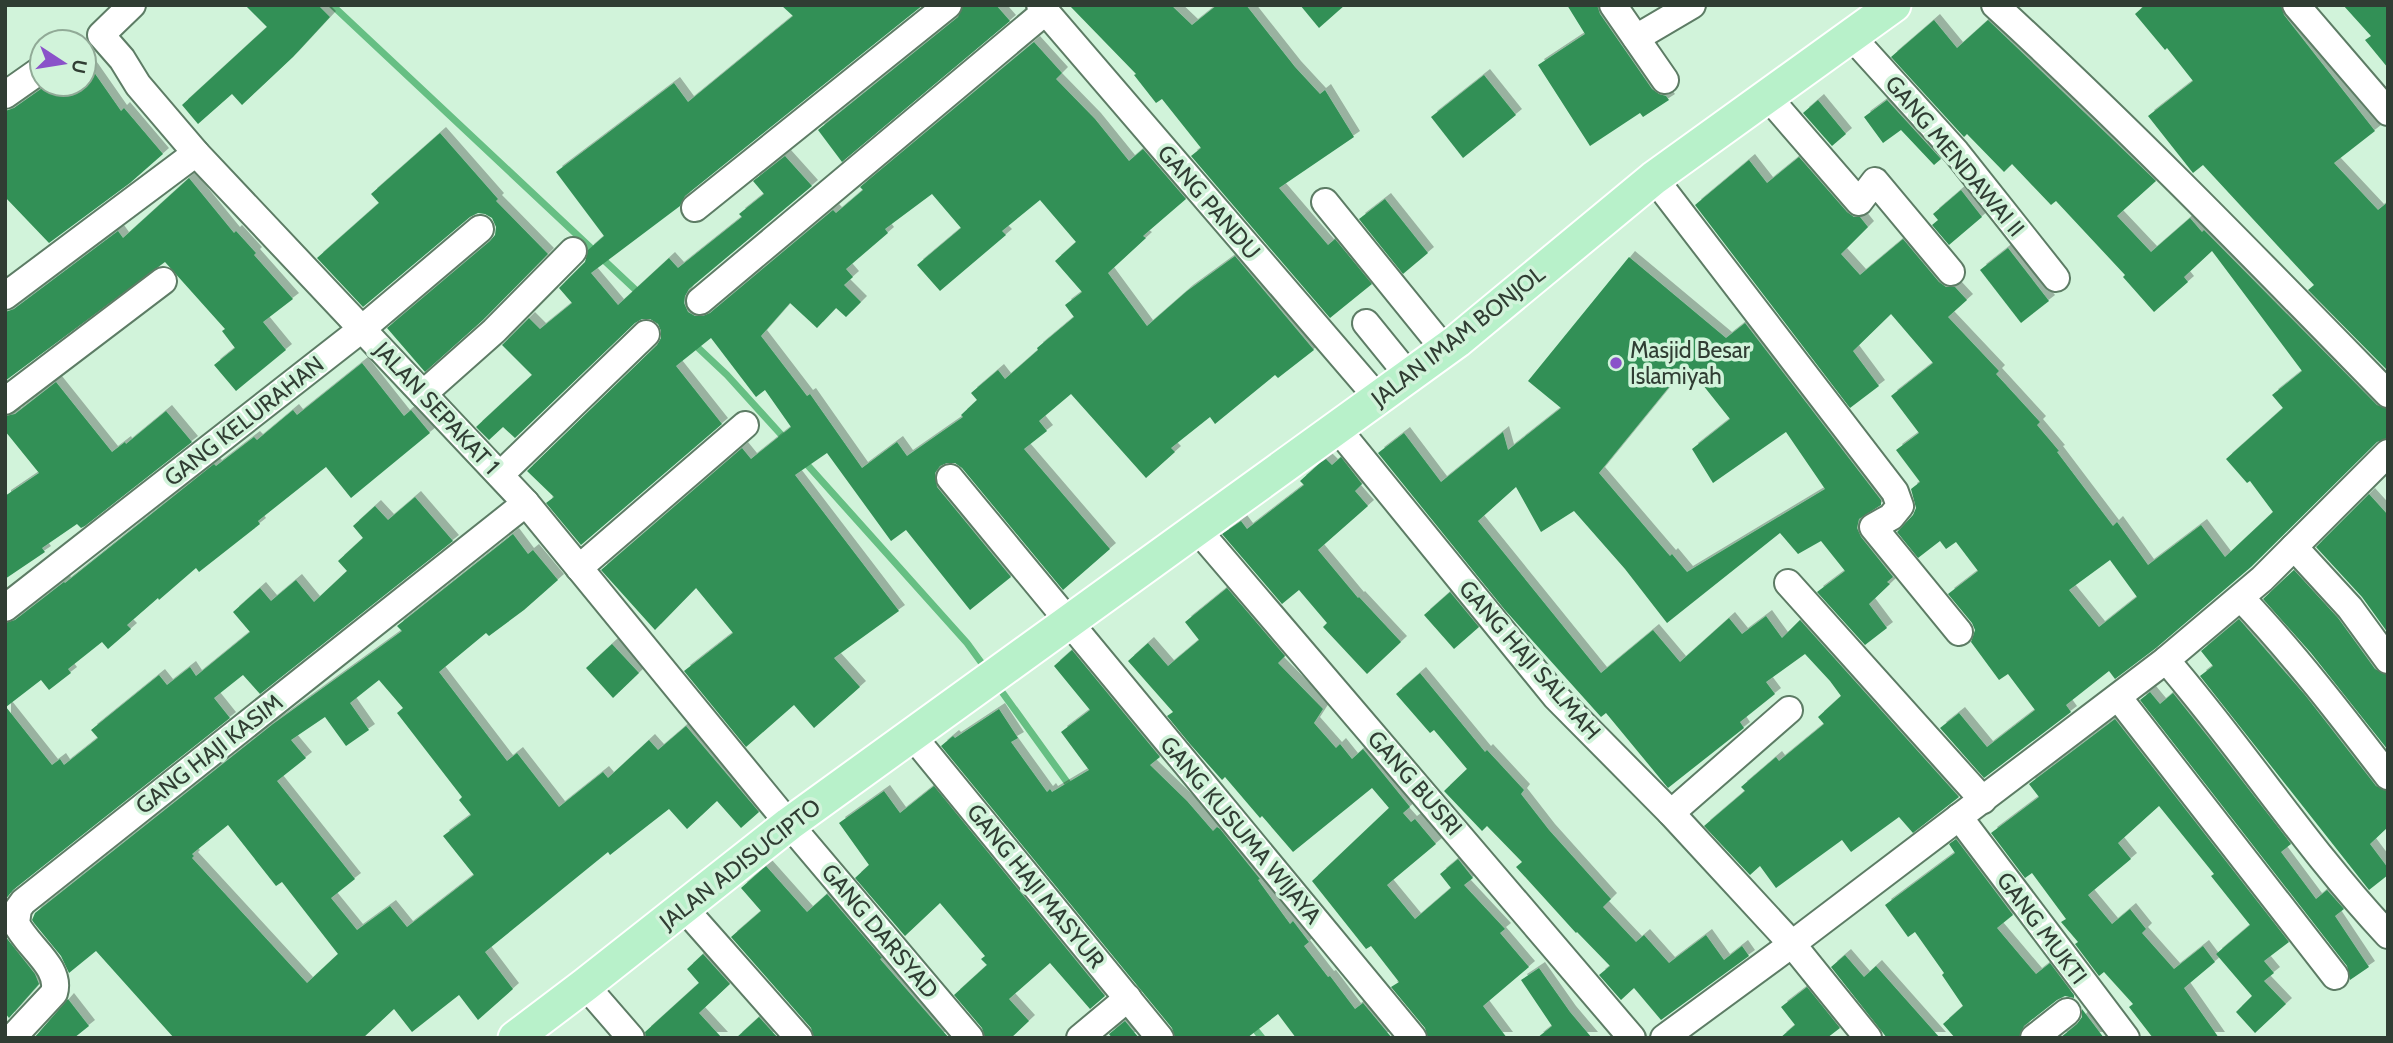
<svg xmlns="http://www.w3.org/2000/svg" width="2393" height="1043" font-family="Cabin,sans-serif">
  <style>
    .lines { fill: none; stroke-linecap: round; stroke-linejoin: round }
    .stream { stroke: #66bf83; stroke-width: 7 }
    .building { fill: #339056; fill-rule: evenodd; filter: url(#shadow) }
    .minor-casing { stroke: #5d7c65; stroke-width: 30 }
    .major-casing { stroke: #fff; stroke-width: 37 }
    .minor { stroke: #fff; stroke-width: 26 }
    .major { stroke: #b8f1ca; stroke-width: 33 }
    .poi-dot { fill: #8a52c9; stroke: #d1f3da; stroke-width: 2.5 }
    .labels { text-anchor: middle; stroke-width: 7; stroke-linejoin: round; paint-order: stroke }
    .street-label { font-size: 23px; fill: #303d33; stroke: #d1f3da }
    .poi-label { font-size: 23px; fill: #303d33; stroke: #d1f3da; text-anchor: start }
  </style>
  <defs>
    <filter id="shadow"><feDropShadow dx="6" dy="-6" stdDeviation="0" flood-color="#0004"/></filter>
  </defs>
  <rect width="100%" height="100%" fill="#d1f3da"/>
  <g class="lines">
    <g class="stream">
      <polyline points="332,5 640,294"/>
      <polyline points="693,343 727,375 786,440"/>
      <polyline points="803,460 967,643 986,669"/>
      <polyline points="997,685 1072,789"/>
      <polyline points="1251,1024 1262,1038"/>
    </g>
  </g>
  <g class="building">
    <polygon points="245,5 318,5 330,17 293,57 242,105 232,94 198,124 182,105 267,27"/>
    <path d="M781,5H923L685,196L680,206L591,273L618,305L669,258L678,268L742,217L739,214L764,194L753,181L785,156L812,186L689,289L685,296L684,303L688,312L695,316H703L710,313L833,210L836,213L863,190L860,187L1034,42L1062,73L1056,79L1095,119L1129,161L1143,149L1186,199L1143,236L1146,238L1108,273L1147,326L1187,291L1235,256L1314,350L1278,378L1275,375L1215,424L1210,417L1171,448L1175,452L1146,478L1071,394L1039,421L1047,431L1024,449L1110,549L1063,590L962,468L955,463H947L940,466L935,473L937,487L1011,577L970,610L906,530L891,541L827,453L795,475L899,611L834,658L860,687L814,728L794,705L746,747L684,671L733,633L696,588L655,630L601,570L742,448L751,459L791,427L765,390L756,397L711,338L676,366L722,424L581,545L546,503L554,497L527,471L657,345L661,338V331L658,324L650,319H642L635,323L515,438L503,427L489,440L476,427L532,375L502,345L529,318L540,329L572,303L559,288L585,262L588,250L604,236L556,172L674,83L688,102L793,16ZM932,194L961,228L917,265L940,291L1006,235L1002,231L1040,200L1076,242L1055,261L1082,292L1065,305L1074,317L1037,348L1038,350L1005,379L998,370L971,393L977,400L961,415L963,417L907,456L897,442L862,468L810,394L807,396L761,336L790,303L817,328L836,308L846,317L861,302L844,285L853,277L846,269L888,233L885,229Z"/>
    <polygon points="963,5 996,5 1010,21 842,162 818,130 958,17"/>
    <polygon points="1069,5 1171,5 1192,25 1217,5 1246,5 1295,67 1320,94 1325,90 1354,137 1279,188 1328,245 1335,239 1372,284 1330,318 1191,156 1201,148 1162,99 1156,103 1134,75 1136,74"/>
    <polygon points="1300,5 1345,5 1319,28"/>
    <polygon points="1567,5 1597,5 1600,14 1652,89 1659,94 1666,96 1669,100 1643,117 1640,113 1590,146 1538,65 1585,34"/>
    <polygon points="2145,5 2281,5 2284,15 2375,131 2334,163 2378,210 2388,202 2388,371 2308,290 2314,285 2203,165 2193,173 2148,116 2193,81 2167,48 2165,50 2135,14"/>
    <polygon points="2343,5 2388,5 2388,68 2365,40 2371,36"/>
    <path d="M1934,20L1957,48L1988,20L2156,181L2117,216L2151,252L2190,218L2202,232L2204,230L2377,405L2388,409V438L2377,442L2251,567L2156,648L2115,679L2109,671L2066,705L2071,712L1984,778L1940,728L1959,713L1987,747L2035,710L2008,674L1999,680L1971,642L1975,630L1972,623L1948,594L1978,571L1956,542L1946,549L1940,541L1918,558L1897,532L1913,515L1916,508L1911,489L1920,482L1896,450L1919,433L1891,396L1933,363L1891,314L1853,351L1879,386L1850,408L1695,205L1749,160L1767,183L1799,157L1847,212L1854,217H1860L1868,227L1841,254L1860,275L1903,239L1939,282L1946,287H1955L1967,300L1948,317L1999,371L1996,374L2040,422L2037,425L2059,451L2057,452L2113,526L2117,522L2148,565L2201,525L2225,557L2273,512L2250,481L2247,483L2226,459L2283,408L2272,395L2302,371L2212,251L2184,277L2188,282L2154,312L2123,277L2125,275L2056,201L2051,205L2012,164L2004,172L1967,134L1964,137L1891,57ZM2110,560L2137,597L2099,627L2069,590Z"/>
    <polygon points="84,58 121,111 124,108 163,154 130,183 49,243 5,197 5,111 14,108 48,84 84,84"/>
    <polygon points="1484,75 1516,115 1463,158 1431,117"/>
    <polygon points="1818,100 1846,134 1832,146 1803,113"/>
    <polygon points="1887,100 1941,159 1934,165 1901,130 1883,143 1864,117"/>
    <polygon points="440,133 498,199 496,201 548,254 483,320 425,372 387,328 490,241 495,235 496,227 492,218 485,214 478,213 470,217 363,307 317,258 379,203 371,194"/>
    <polygon points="189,178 234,233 236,231 256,253 254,255 293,299 263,322 286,350 236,391 214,365 235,348 222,331 225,329 165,262 5,381 5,312 14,309 118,231 123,238"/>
    <polygon points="1961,190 1982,217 1949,245 1932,225 1938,220 1933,214"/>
    <polygon points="1385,199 1428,253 1403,274 1359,219"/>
    <polygon points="2008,248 2049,301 2021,323 1980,270"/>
    <path d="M1629,257L1726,338L1745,323L1881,500V505L1859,519L1857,528L1861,537L1893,577L1887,582L1890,584L1869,604L1887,628L1865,645L1817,592L1845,571L1821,541L1798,554L1780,533L1667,623L1625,569L1574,511L1541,532L1516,487L1478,521L1601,673L1653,630L1680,662L1729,618L1742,634L1766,616L1782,638L1800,620L1959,797L1913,833L1899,817L1851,852L1842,840L1776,888L1760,866L1750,875L1704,826L1745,791L1741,787L1776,757L1779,761L1824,724L1818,717L1841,696L1830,681L1805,654L1766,682L1775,694L1740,722L1744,728L1668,788L1606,713L1601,717L1505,610L1378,453L1404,433L1441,482L1503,432L1508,450L1561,408L1528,381ZM1687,365L1730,419L1692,449L1713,483L1786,432L1825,489L1687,572L1672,554L1670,556L1599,473Z"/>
    <polygon points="362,363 404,416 411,410 430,433 351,498 326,467 258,521 260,524 199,572 196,568 159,600 158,598 127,625 131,629 108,649 102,642 68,669 71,673 49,690 41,680 6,707 52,765 60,759 64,765 98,738 91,730 159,675 167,685 190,667 196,676 250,632 233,612 260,588 271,601 296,580 314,602 347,571 338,561 363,538 353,526 375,506 388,520 415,497 453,541 260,694 243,675 214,698 230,718 13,890 5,900 5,623 15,620 64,582 65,583 214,464 216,466 254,437 257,440 293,410 297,415"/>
    <polygon points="56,382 112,452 125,442 126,444 166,411 192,442 85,526 81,528 77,524 42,548 45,552 5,579 5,496 39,473 5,431 5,416 15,414"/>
    <polygon points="1341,457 1362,484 1355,491 1368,506 1318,550 1358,598 1359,597 1401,642 1367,674 1323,627 1327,623 1299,590 1282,604 1222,534 1241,521 1247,529 1304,485 1300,481 1320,463 1326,459 1332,465"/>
    <polygon points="2369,494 2388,515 2388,633 2362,597 2316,547"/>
    <path d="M513,534L528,554L533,550L558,580L524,610L489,636L486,633L439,672L507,761L517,753L559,807L603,772L608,778L649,740L658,750L686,726L759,812L741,828L717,801L687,829L669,809L610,855L608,852L485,952L513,989L478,1020L459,995L412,1032L394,1009L363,1038H174L96,951L69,973L61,956L34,923L32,920L35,913L273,724L402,631L397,626ZM379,680L403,708L397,713L462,797L459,800L471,815L443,836L474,875L407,927L390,906L357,930L331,898L355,879L277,781L306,758L291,740L325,717L346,746L369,730L350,703ZM228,825L276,886L282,882L338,954L307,983L192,858L194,856L192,854Z"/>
    <polygon points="2294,570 2338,618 2375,669 2388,675 2388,750 2311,653 2263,599"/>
    <polygon points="1227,588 1285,656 1278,663 1323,709 1314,723 1336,748 1340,744 1352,759 1363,749 1410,807 1403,813 1411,822 1415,819 1436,844 1387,885 1415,919 1451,888 1440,874 1458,859 1473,878 1464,885 1505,929 1500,933 1529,967 1483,1006 1507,1038 1428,1038 1425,1028 1391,987 1399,982 1371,946 1366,949 1312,881 1389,808 1372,788 1293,852 1262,816 1260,818 1225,777 1222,780 1190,744 1167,716 1173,712 1128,661 1148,643 1168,666 1199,640 1185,622"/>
    <polygon points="1450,592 1479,627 1454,649 1424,615"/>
    <polygon points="2239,619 2305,695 2376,786 2388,791 2388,827 2370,844 2388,868 2388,875 2369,890 2200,676 2213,666 2201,651"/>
    <polygon points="612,644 639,673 613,698 586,668"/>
    <polygon points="1072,650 1160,757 1150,765 1187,801 1213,831 1217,827 1220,829 1260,879 1258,880 1290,924 1293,921 1309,942 1304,946 1328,977 1330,976 1355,1009 1363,1003 1392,1038 1296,1038 1278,1014 1247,1038 1175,1038 1172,1028 941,746 953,736 955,738 999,709 1018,738 1011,742 1047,792 1050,789 1052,792 1089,770 1061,732 1090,710 1054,666"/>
    <polygon points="1420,673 1485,752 1487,750 1524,790 1521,794 1549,830 1611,899 1603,907 1636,942 1644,935 1669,963 1706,935 1724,960 1742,946 1749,956 1661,1020 1634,988 1621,1000 1599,975 1610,966 1577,932 1576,933 1516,867 1522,862 1487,826 1482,831 1444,791 1467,769 1434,730 1430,733 1396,694"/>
    <polygon points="2150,692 2160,704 2173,693 2209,738 2291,844 2281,852 2316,899 2327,890 2344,909 2335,916 2369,967 2350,980 2347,966 2140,700"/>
    <polygon points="2115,719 2289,942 2264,961 2274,973 2264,981 2286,1004 2255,1033 2236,1012 2252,996 2216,954 2250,925 2211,876 2214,874 2159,806 2118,843 2131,859 2088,895 2112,924 2130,909 2146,929 2142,933 2174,969 2203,946 2215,962 2184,988 2219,1038 2153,1038 2129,1007 2133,1004 2104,972 2099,976 2075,944 2078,942 2061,922 2066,919 2032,873 2025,878 1991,833 2039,797 2029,784"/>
    <polygon points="934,786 1105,996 1090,1009 1050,963 1009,999 1029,1021 1011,1038 985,1038 982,1028 954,995 987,965 981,959 985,956 940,903 905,936 855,878 869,865 839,823 884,791 900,813"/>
    <polygon points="1956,839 2013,915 1997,928 2036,974 2050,963 2074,995 2074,998 2065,996 2057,1000 2024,1026 2019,1038 1955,1038 1943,1024 1963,1006 1942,975 1944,973 1915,932 1908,937 1885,905 1955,853 1949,844"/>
    <polygon points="766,866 807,912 827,894 882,958 880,959 949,1038 814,1038 811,1028 731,937 761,911 741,888"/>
    <polygon points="5,936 35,974 39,984 9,1018 5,1013"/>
    <polygon points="703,954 730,984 699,1013 722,1038 646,1038 645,1032 699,983 687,969"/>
    <polygon points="1845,955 1864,977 1876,966 1940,1038 1887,1038 1831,967"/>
    <polygon points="1539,968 1570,1012 1592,1038 1537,1038 1552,1026 1521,980"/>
    <polygon points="1807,987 1840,1028 1827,1038 1780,1038 1795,1025 1781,1007"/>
    <polygon points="68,999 89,1026 74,1038 34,1038"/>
    <polygon points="2082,1009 2104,1038 2060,1038 2077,1024 2082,1017"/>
    <polygon points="759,1017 778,1038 736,1038"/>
    <polygon points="1125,1021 1139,1038 1112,1038 1109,1034"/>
  </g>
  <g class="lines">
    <g class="minor-casing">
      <g id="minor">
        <polyline points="132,5 101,35 122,59 138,85 196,153 526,503 789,824 970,1038"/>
        <polyline points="1040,5 1378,398"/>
        <polyline points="1613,5 1665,80"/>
        <path d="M1995,5C2131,130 2259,262 2388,394"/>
        <polyline points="2296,5 2388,112"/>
        <polyline points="1852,37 1956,152 2056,278"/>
        <polyline points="1636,38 1692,5"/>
        <polyline points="5,95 42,69"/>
        <polyline points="1768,97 1859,202 1875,181 1951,272"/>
        <polyline points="1654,178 1895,492 1900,506 1891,517 1873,527 1959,632"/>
        <polyline points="1325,202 1445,350"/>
        <polyline points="695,208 948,5"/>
        <polyline points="5,296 196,153"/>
        <polyline points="700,301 1046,11"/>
        <polyline points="1366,323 1409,376"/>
        <polyline points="423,394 494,331 573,251"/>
        <polyline points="5,401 163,281"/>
        <polyline points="1337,428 1556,697 1671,813 1792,944 1868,1038"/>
        <polyline points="500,475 646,334"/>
        <polyline points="950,478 1413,1038"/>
        <polyline points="1197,529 1632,1038"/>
        <polyline points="2294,547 2350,608 2388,660"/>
        <polyline points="579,568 745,425"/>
        <polyline points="1788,583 1983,800"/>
        <path d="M2241,598C2294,654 2341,715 2388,776"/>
        <polyline points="5,608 363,328 480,229"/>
        <path d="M2166,660C2243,749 2307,849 2388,935"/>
        <polyline points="2118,697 2335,976"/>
        <polyline points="911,734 1160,1038"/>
        <polyline points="1671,813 1789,710"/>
        <polyline points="1959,817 2126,1038"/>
        <polyline points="684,908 799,1038"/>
        <polyline points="585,985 631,1038"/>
        <path d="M12,1038L54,993C62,967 26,946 16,923L18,909L23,902L526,503"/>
        <polyline points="1080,1038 1128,998"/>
        <polyline points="1664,1038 1792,944 2166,660 2262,579 2388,453"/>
        <polyline points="2034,1038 2067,1012"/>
      </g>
    </g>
    <g class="major-casing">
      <polyline id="major" points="515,1038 585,985 789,824 1457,341 1654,178 1894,5"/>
    </g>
    <use href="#minor" class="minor"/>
    <use href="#major" class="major"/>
  </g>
  <circle class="poi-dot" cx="1616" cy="363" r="7"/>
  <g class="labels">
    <g class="street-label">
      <text transform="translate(1955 156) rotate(50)" y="8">GANG MENDAWAI II</text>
      <text transform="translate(1209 202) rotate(49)" y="8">GANG PANDU</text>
      <text transform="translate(1458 336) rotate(-38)" y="8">JALAN IMAM BONJOL</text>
      <text transform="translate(437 408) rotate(47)" y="8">JALAN SEPAKAT 1</text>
      <text transform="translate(244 421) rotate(-38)" y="8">GANG KELURAHAN</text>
      <text transform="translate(1530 660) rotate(49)" y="8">GANG HAJI SALMAH</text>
      <text transform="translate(209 754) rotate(-38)" y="8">GANG HAJI KASIM</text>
      <text transform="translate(1415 783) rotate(49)" y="8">GANG BUSRI</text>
      <text transform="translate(1241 830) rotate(50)" y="8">GANG KUSUMA WIJAYA</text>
      <text transform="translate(740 864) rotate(-38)" y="8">JALAN ADISUCIPTO</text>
      <text transform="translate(1036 886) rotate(51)" y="8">GANG HAJI MASYUR</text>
      <text transform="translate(2042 928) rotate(53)" y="8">GANG MUKTI</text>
      <text transform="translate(880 931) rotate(50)" y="8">GANG DARSYAD</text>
    </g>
    <g class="poi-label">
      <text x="1630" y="358">Masjid Besar<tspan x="1630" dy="26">Islamiyah</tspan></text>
    </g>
  </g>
  <rect width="2393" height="1043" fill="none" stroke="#303d33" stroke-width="14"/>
  <g transform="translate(63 63) rotate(102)"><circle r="33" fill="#d1f3da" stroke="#91aa97" stroke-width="2"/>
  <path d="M0-5L12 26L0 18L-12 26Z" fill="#8a52c9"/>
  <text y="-10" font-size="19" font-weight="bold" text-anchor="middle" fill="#303d33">U</text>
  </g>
</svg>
